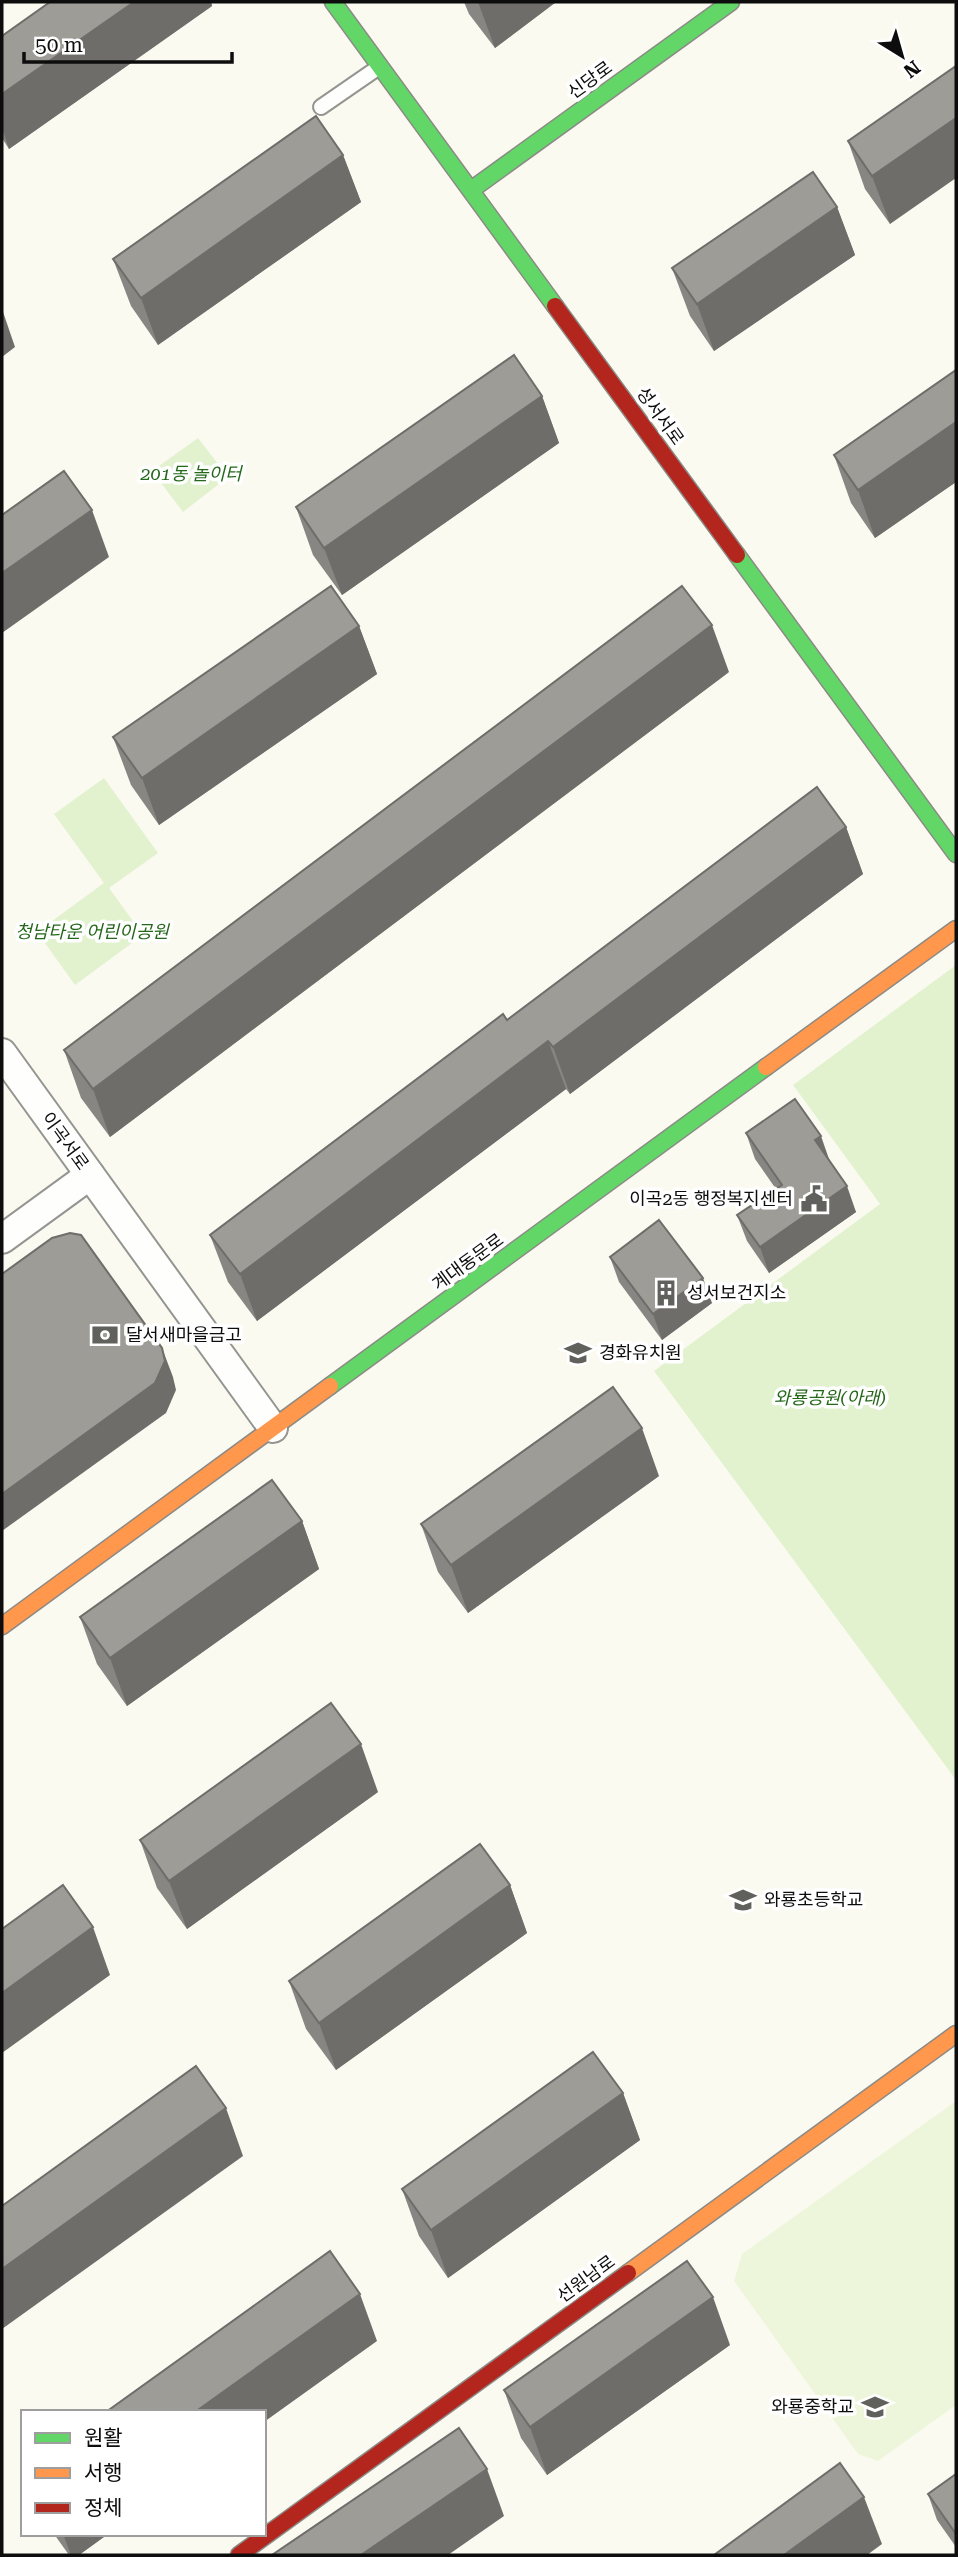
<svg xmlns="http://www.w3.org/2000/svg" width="958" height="2557" font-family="'Roboto Serif','Noto Sans KR',serif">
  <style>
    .green { fill: #e2f2cf }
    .pitch { fill: #edf6da }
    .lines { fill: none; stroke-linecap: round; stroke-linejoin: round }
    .lane-casing { stroke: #949490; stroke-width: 18 }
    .street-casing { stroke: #949490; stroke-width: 32 }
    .fast-casing { stroke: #8b8a86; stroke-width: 19 }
    .slow-casing { stroke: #8b8a86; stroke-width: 19 }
    .jam-casing { stroke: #8b8a86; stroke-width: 19 }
    .lane { stroke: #fefefd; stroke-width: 14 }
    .street { stroke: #fefefd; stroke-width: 28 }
    .fast { stroke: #63d668; stroke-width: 16 }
    .slow { stroke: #ff974d; stroke-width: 16 }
    .jam { stroke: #b3261e; stroke-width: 16 }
    .wall { fill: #888682 }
    .shaded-wall { fill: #6f6d6a }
    .building { fill: #9e9c97; stroke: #6f6d6a; stroke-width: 2 }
    .labels { text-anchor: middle; stroke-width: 7; stroke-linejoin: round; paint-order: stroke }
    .street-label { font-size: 18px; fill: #0d0d0d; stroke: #fff }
    .park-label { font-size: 18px; font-style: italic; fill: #25681a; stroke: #fff }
    .poi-label { font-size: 18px; fill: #0d0d0d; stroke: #fff; text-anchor: start }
  </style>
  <rect width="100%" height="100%" fill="#fbfaf1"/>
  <g class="green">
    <polygon points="198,438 228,477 183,512 152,471"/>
    <polygon points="104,778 158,853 109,888 143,935 75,985 37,932 104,883 54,814"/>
    <polygon points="956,965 956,1780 654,1371 880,1204 793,1085"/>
  </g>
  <polygon class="pitch" points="956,2101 956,2405 878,2461 858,2454 734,2281 742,2254"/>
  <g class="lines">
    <g class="lane-casing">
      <polyline id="lane" points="321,107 379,67"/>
    </g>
    <g class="street-casing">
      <g id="street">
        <polyline points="2,1053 273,1428"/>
        <polyline points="2,1239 90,1175"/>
      </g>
    </g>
    <g class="fast-casing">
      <g id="fast">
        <polyline points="333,2 555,306"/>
        <polyline points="471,190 731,2"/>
        <polyline points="737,555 956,854"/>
        <polyline points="330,1386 766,1067"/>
      </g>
    </g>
    <g class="slow-casing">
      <g id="slow">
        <polyline points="766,1067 956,929"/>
        <polyline points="2,1626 330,1386"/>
        <polyline points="628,2273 956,2034"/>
      </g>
    </g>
    <g class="jam-casing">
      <g id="jam">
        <polyline points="555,306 737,555"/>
        <polyline points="239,2555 628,2273"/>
      </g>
    </g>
    <use href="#lane" class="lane"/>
    <use href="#street" class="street"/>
    <use href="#fast" class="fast"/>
    <use href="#slow" class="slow"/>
    <use href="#jam" class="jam"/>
  </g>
  <g class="wall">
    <polygon points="50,2 211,2 212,6 9,149 2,138 2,36"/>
    <polygon points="464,2 556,2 495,48 469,14"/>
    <polygon points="956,66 890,224 865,189 848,141"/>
    <polygon points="343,155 361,202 158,345 131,306 113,259"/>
    <polygon points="837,207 855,255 714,351 690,316 672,268"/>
    <polygon points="956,370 956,482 875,538 851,503 834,455"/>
    <polygon points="542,396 559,443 342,595 313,555 296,507"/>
    <polygon points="359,626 377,674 159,825 131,785 113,737"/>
    <polygon points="729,672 110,1137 81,1098 64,1050"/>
    <polygon points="846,827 863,874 570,1094 566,1089 257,1321 228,1282 210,1235 507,1020"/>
    <polygon points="746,1133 830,1162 856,1212 769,1273 747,1241 737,1215 776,1189 755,1159"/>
    <polygon points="610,1257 712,1303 662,1340 619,1282"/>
    <polygon points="659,1476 468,1613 438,1572 421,1524"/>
    <polygon points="302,1521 319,1569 127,1706 97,1664 80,1617"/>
    <polygon points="378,1792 187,1929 157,1888 140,1840"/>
    <polygon points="510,1885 527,1933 336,2070 306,2029 289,1981"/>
    <polygon points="623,2093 640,2140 448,2278 419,2236 402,2189"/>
    <polygon points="730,2345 547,2475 521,2438 504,2390"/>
    <polygon points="956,2474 956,2547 937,2520 928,2494"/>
    <polygon points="54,2534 108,2534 79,2555 69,2555"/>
  </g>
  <g class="shaded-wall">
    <polygon points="134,2 211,2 212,6 9,149 2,127 2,94"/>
    <polygon points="478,2 556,2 495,48"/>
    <polygon points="956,118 956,178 890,224 872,176"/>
    <polygon points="343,155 361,202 158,345 141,298"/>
    <polygon points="837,207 855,255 714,351 697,304"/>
    <polygon points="2,309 15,347 2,357"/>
    <polygon points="542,396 559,443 342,595 324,548"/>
    <polygon points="956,422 956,482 875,538 858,490"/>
    <polygon points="92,510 109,557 2,633 2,573"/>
    <polygon points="712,625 729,672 110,1137 93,1089"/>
    <polygon points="359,626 377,674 159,825 142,778"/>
    <polygon points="846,827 863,874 570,1094 553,1047"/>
    <polygon points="548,1041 566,1089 257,1321 240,1274"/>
    <polygon points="821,1136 830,1162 815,1140"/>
    <polygon points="847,1186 856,1212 769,1273 760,1247"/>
    <polygon points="703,1278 712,1303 662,1340 653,1314"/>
    <polygon points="162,1348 173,1377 176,1390 166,1413 2,1531 2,1494"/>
    <polygon points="642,1428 659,1476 468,1613 451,1565"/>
    <polygon points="302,1521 319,1569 127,1706 110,1658"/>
    <polygon points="361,1744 378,1792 187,1929 169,1881"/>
    <polygon points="510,1885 527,1933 336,2070 319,2023"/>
    <polygon points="93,1927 110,1975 2,2053 2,1993"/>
    <polygon points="623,2093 640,2140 448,2278 431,2230"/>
    <polygon points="226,2108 243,2156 2,2329 2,2269"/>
    <polygon points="360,2294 377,2341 264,2422 264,2412 195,2412"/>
    <polygon points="713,2297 730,2345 547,2475 530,2427"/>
    <polygon points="487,2469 504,2516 448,2555 361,2555"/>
    <polygon points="864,2497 882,2544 867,2555 784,2555"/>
    <polygon points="63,2534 108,2534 79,2555 71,2555"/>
  </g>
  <g class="building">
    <polygon points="50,2 134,2 2,94 2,36"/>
    <polygon points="956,66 956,118 872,176 848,141"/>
    <polygon points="316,116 343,155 141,298 113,259"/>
    <polygon points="813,172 837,207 697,304 672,268"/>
    <polygon points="514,355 542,396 324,548 296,507"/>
    <polygon points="956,370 956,422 858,490 834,455"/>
    <polygon points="64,471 92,510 2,573 2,515"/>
    <polygon points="331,586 359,626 142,778 113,737"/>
    <polygon points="682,586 712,625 93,1089 64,1050"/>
    <polygon points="817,787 846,827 553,1047 548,1041 240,1274 210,1235 503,1014 507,1020"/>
    <polygon points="795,1099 821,1136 815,1140 847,1186 760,1247 737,1215 782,1185 746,1133"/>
    <polygon points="659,1220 703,1278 653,1314 610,1257"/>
    <polygon points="70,1233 81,1235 162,1348 165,1361 155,1383 2,1494 2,1274 52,1238"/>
    <polygon points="613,1387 642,1428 451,1565 421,1524"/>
    <polygon points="272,1480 302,1521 110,1658 80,1617"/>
    <polygon points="331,1703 361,1744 169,1881 140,1840"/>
    <polygon points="480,1844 510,1885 319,2023 289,1981"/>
    <polygon points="63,1885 93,1927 2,1993 2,1929"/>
    <polygon points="593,2052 623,2093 431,2230 402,2189"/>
    <polygon points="196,2066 226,2108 2,2269 2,2206"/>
    <polygon points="330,2251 360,2294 195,2412 106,2412"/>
    <polygon points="687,2261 713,2297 530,2427 504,2390"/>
    <polygon points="459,2428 487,2469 361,2555 272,2555"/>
    <polygon points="840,2463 864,2497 784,2555 714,2555"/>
    <polygon points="956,2474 956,2534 928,2494"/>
  </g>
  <defs>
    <g id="civic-bare" transform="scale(2.1)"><path d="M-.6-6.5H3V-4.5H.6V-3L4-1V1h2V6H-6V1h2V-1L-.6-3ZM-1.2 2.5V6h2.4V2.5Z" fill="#60605d" stroke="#fff" stroke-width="2.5" paint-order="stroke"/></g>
    <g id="building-bare" transform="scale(2.1)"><path d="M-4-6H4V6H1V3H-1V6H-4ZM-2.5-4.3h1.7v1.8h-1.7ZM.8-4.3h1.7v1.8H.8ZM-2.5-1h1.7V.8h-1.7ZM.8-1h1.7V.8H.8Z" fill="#60605d" stroke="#fff" stroke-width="2.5" paint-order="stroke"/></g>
    <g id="bank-bare" transform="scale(2.1)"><path d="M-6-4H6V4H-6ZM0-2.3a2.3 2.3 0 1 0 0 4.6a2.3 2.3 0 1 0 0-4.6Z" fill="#60605d" stroke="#fff" stroke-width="2.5" paint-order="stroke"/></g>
    <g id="school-bare" transform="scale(2.1)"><path d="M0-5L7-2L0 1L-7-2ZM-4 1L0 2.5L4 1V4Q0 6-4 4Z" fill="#60605d" stroke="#fff" stroke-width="2.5" paint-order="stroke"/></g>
  </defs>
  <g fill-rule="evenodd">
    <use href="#civic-bare" x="814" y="1199"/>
    <use href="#building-bare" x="666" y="1293"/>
    <use href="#bank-bare" x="105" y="1335"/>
    <use href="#school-bare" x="578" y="1353"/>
    <use href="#school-bare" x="743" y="1900"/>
    <use href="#school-bare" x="875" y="2407"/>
  </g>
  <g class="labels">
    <g class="street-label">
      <text transform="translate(590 80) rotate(-36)" y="6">신당로</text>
      <text transform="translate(660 416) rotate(54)" y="6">성서서로</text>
      <text transform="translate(65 1141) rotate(54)" y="6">이곡서로</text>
      <text transform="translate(468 1262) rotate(-36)" y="6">계대동문로</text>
      <text transform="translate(586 2279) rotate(-36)" y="6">선원남로</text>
    </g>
    <g class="park-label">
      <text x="191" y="480">201동 놀이터</text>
      <text x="92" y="938">청남타운 어린이공원</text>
      <text x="830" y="1404">와룡공원(아래)</text>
    </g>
    <g class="poi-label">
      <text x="793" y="1205" text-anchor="end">이곡2동 행정복지센터</text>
      <text x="687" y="1299">성서보건지소</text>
      <text x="126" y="1341">달서새마을금고</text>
      <text x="599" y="1359">경화유치원</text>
      <text x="764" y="1906">와룡초등학교</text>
      <text x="854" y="2413" text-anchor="end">와룡중학교</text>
    </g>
  </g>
  <rect width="958" height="2557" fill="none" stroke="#0d0d0d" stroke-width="7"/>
  <rect x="21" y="2410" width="245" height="126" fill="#ffffff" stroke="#9e9e9e" stroke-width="2"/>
  <rect x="35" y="2433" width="35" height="10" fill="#63d668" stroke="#9e9e9e" stroke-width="2"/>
  <text x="84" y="2445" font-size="21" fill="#0d0d0d">원활</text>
  <rect x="35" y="2468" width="35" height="10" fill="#ff974d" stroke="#9e9e9e" stroke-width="2"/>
  <text x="84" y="2480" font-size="21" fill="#0d0d0d">서행</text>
  <rect x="35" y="2503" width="35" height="10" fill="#b3261e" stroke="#9e9e9e" stroke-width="2"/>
  <text x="84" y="2515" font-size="21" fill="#0d0d0d">정체</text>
  <g transform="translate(902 56) rotate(143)" stroke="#ffffff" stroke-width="5" paint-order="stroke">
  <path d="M0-5L12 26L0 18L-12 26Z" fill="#0d0d0d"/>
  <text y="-10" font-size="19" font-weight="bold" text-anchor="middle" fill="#0d0d0d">N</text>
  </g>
  <path d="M24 52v10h208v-10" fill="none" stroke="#0d0d0d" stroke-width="3.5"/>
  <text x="35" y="52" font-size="21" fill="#0d0d0d" stroke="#ffffff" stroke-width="5" paint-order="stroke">50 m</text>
</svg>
